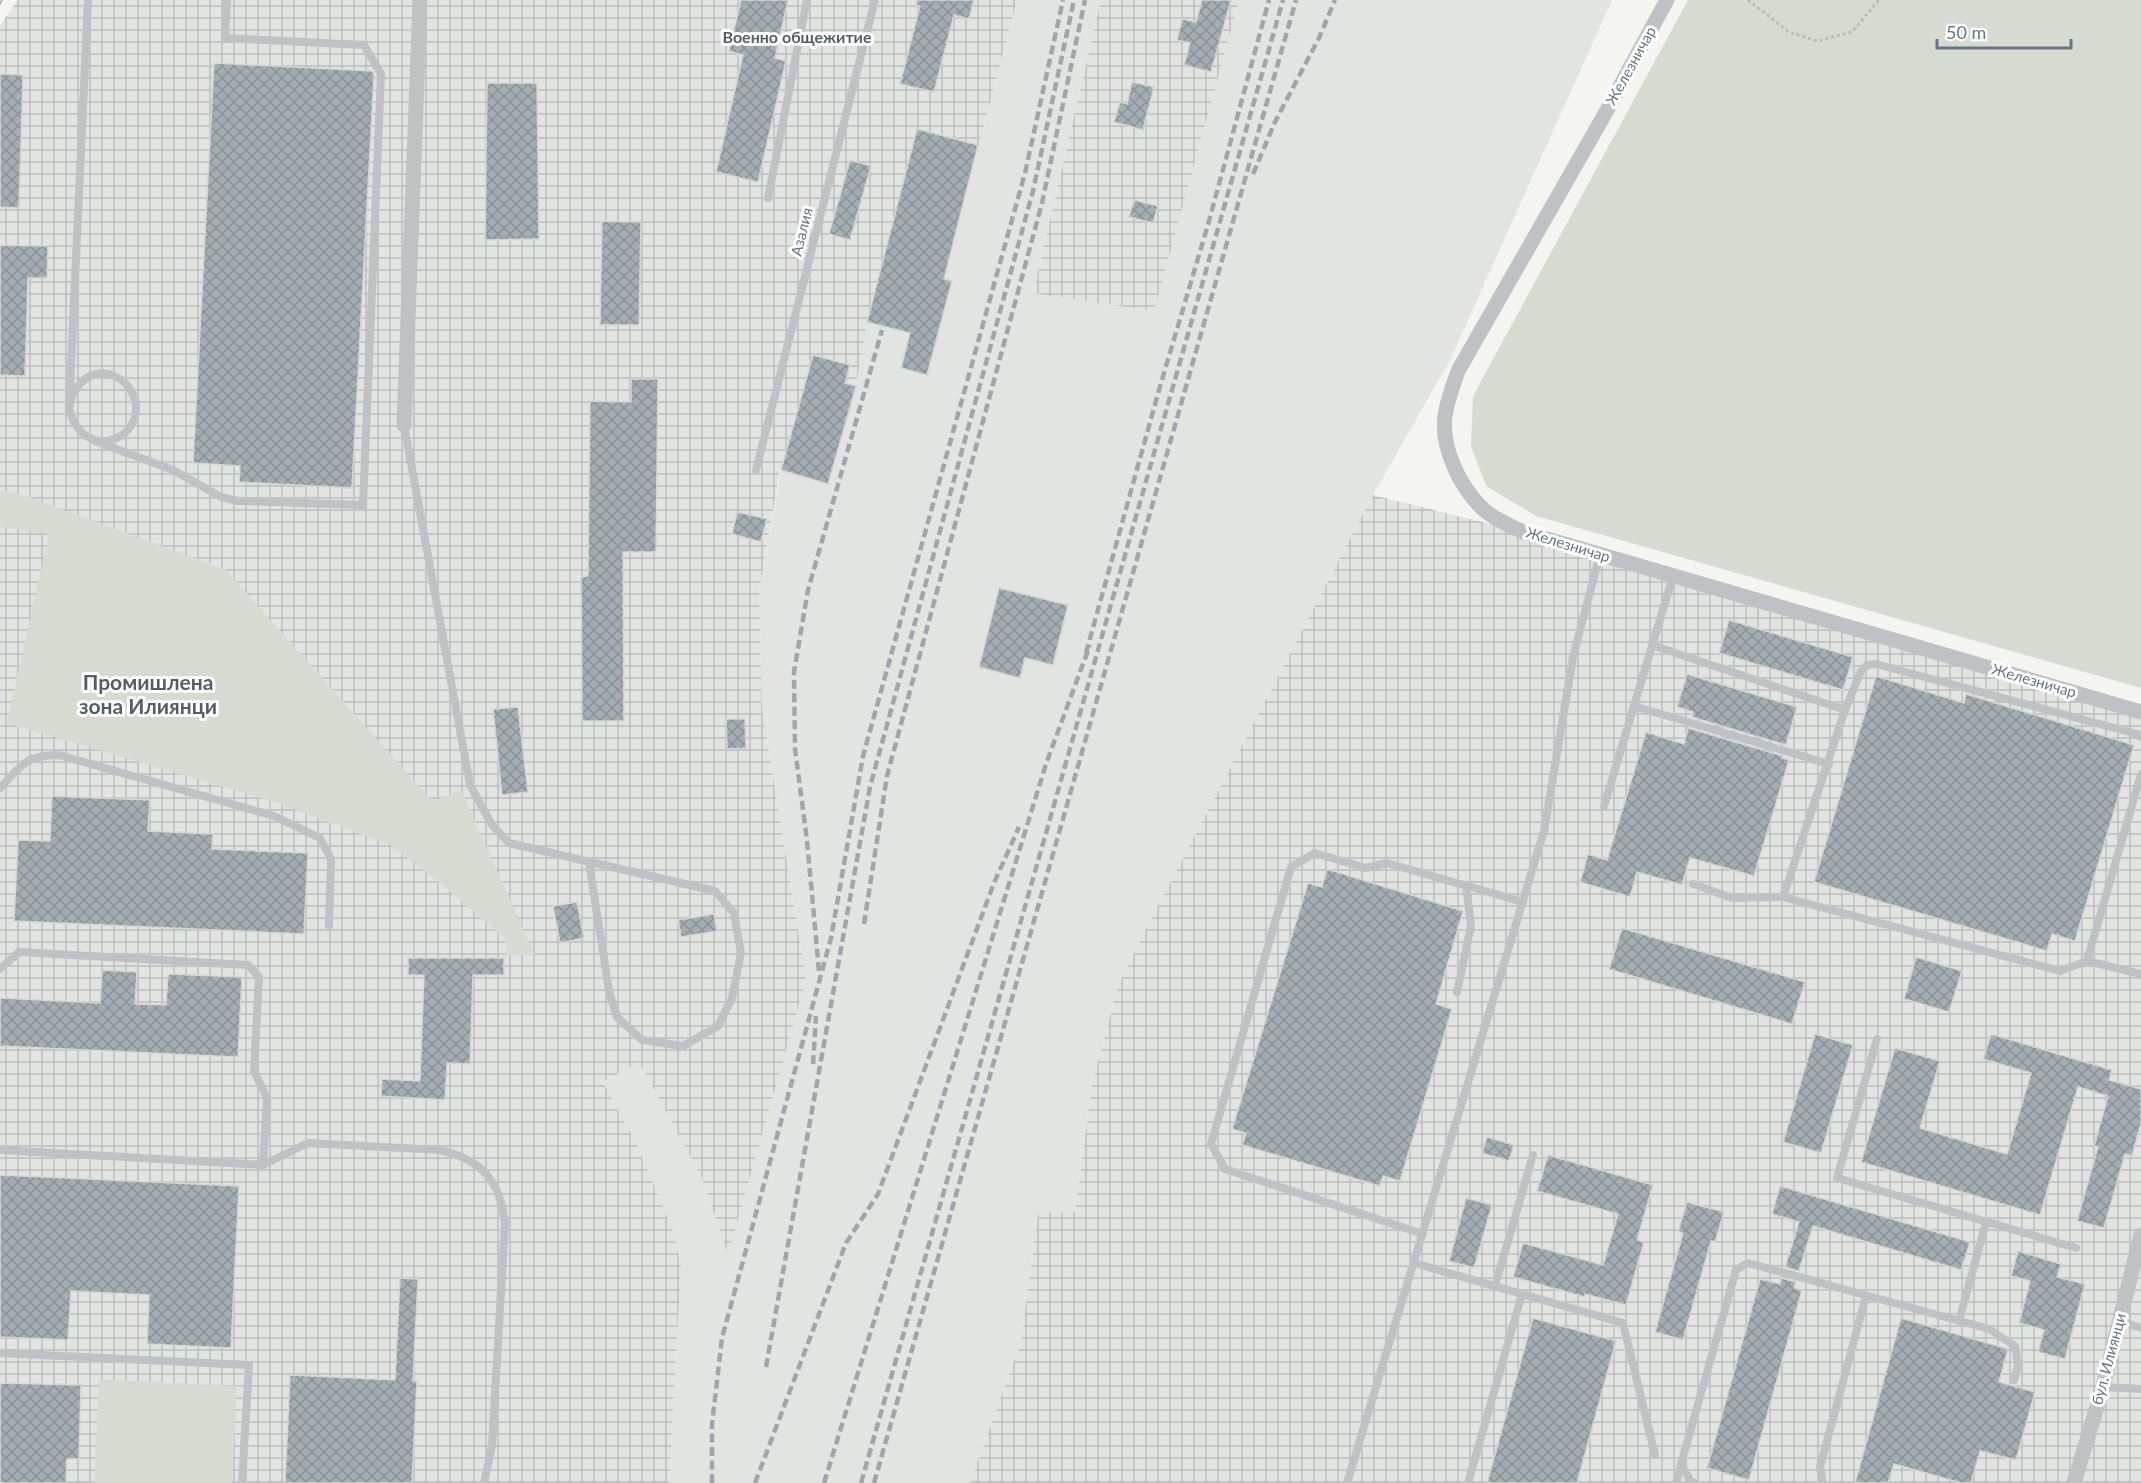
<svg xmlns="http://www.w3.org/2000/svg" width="2141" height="1483" font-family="Lato,sans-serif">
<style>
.built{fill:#e2e4e2}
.industrial{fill:url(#industrial-grid)}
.green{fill:#d6dbd2}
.building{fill:url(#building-cross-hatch);stroke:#d6d5d3;stroke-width:1.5}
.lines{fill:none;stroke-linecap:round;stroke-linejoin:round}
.path{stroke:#b8bbbd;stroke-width:3;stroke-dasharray:3 3;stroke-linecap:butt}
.lane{stroke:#bec2c5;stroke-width:8}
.street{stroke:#bec2c5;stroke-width:15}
.tram{stroke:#9fa6aa;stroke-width:1.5}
.rail{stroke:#9fa6aa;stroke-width:4.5;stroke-dasharray:9 4.5;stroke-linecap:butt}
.labels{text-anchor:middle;stroke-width:6;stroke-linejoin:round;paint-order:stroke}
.street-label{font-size:15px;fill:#647781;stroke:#fff}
.neighbourhood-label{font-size:16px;font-weight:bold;fill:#525f66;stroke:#fff}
.district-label{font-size:21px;font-weight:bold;fill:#525f66;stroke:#fff}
</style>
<defs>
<pattern id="industrial-grid" width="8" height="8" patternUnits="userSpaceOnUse" patternTransform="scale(1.5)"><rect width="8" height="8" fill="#e2e4e2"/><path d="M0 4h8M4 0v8" fill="none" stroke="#bbbebd"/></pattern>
<pattern id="building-cross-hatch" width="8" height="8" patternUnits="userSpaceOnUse" patternTransform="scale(1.5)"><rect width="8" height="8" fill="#a4aeb2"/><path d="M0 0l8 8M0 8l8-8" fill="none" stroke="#899296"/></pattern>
</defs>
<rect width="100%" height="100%" fill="#f4f4f1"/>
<path class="built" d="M 1017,0 L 1101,0 L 1033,292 L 1153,310 L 1239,0 L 1612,0 L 1450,360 L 1373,495 L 1145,931 L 1118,986 L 1092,1085 L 1075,1212 L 1038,1213 L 1021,1342 L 970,1483 L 669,1483 L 681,1266 L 603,1082 L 639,1062 L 702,1178 L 728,1252 L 806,980 L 762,708 L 759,592 L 781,470 L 828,483 L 856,386 L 867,322 L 910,333 L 901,368 L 927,375 L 952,281 L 944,279 Z"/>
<g class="industrial">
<path d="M 18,0 L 1017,0 L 944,278 L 952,281 L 927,375 L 901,368 L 909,333 L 867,323 L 856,386 L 828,484 L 780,470 L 759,592 L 762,708 L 806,980 L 728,1254 L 702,1178 L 639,1062 L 603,1082 L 637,1145 L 673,1231 L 681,1266 L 669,1483 L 0,1483 L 0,25 Z"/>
<path d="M 1101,0 L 1239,0 L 1154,311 L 1033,293 Z"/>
<path d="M 1373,495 L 1523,532 L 2141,712 L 2141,1483 L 970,1483 L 1021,1342 L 1038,1213 L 1075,1212 L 1092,1085 L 1118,986 L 1145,931 Z"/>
</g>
<g class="green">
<path d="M 1688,0 L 2141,0 L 2141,688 L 1536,516 L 1486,486 L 1471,446 L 1473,396 Z"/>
<path d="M 0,490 L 26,496 L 225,569 L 432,801 L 461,790 L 535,955 L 507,955 L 506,939 L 431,876 L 390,845 L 271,801 L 7,723 L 49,534 L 0,527 Z"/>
<path d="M 99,1379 L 237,1386 L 232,1483 L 94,1483 Z"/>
</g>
<g class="building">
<path d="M 741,0 L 788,0 L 775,58 L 786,61 L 758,182 L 716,172 L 743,55 L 729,51 Z"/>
<path d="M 917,0 L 974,0 L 969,19 L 954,15 L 934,92 L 900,84 L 920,6 L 916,5 Z"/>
<path d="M 1202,0 L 1231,0 L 1211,72 L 1184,65 L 1190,43 L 1177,40 L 1182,19 L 1196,22 Z"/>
<path d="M 214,63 L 372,71 L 374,75 L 352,488 L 239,482 L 240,466 L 193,463 Z"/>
<path d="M 0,74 L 23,75 L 19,208 L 0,207 Z"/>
<path d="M 1132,82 L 1154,87 L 1143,130 L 1114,122 L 1120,102 L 1127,104 Z"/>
<path d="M 487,83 L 537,83 L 539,239 L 485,240 Z"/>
<path d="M 917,129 L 978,145 L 944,279 L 952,281 L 927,375 L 901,368 L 910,333 L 867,322 Z"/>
<path d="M 850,160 L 871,166 L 850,240 L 829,234 Z"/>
<path d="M 1134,200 L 1158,206 L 1153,223 L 1129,217 Z"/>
<path d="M 602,221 L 641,222 L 639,325 L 600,325 Z"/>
<path d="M 0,245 L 48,246 L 47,278 L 28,278 L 25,376 L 0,375 Z"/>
<path d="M 813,355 L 850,365 L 845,383 L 856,386 L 828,484 L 781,470 Z"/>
<path d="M 631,379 L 658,379 L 656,552 L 623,552 L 624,721 L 582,721 L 581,577 L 588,576 L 590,401 L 631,402 Z"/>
<path d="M 737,512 L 767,519 L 761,542 L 732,534 Z"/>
<path d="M 999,588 L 1068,605 L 1053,665 L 1025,658 L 1020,678 L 979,667 Z"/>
<path d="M 1729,620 L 1853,657 L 1843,690 L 1719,653 Z"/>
<path d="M 1687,674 L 1797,707 L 1786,745 L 1692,717 L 1693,712 L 1677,707 Z"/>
<path d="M 1876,676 L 1964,703 L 1966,694 L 2134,745 L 2075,941 L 2052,934 L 2047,951 L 1814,882 Z"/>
<path d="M 518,707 L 528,792 L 502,795 L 493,709 Z"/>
<path d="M 726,719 L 745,719 L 746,748 L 727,749 Z"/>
<path d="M 1688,728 L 1783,756 L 1782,758 L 1789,760 L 1754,876 L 1690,858 L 1682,885 L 1637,872 L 1630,897 L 1580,882 L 1588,854 L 1607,860 L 1646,732 L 1684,744 Z"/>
<path d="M 52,796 L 150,800 L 148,831 L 213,834 L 212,849 L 308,853 L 304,934 L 14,921 L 18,840 L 50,841 Z"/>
<path d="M 1327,869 L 1463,911 L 1436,1004 L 1452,1009 L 1400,1181 L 1383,1176 L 1380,1186 L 1242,1145 L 1246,1133 L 1232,1129 L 1308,883 L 1322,887 Z"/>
<path d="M 577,902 L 584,938 L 560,943 L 553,906 Z"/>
<path d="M 714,914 L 717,931 L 681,937 L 678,920 Z"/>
<path d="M 1622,928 L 1805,982 L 1792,1024 L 1609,969 Z"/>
<path d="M 1916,957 L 1962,971 L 1949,1012 L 1904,999 Z"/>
<path d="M 408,958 L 504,958 L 504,975 L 473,975 L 470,1064 L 447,1063 L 445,1100 L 381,1096 L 382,1079 L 420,1081 L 424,975 L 408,975 Z"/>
<path d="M 102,970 L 137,972 L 135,1004 L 166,1005 L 168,974 L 242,977 L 238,1057 L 0,1046 L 0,998 L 100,1003 Z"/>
<path d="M 1815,1034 L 1853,1045 L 1821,1153 L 1783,1142 Z"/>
<path d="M 1991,1034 L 2112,1070 L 2109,1080 L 2141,1089 L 2141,1123 L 2132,1156 L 2125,1154 L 2104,1228 L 2077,1221 L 2098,1147 L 2094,1146 L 2108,1096 L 2078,1087 L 2040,1215 L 1861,1162 L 1895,1048 L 1940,1061 L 1920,1128 L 2007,1154 L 2031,1073 L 1983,1059 Z"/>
<path d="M 1487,1137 L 1514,1145 L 1509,1161 L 1482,1153 Z"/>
<path d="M 1548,1155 L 1653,1185 L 1637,1240 L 1644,1242 L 1626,1305 L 1585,1294 L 1585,1297 L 1513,1277 L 1523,1243 L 1603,1265 L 1618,1214 L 1537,1191 Z"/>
<path d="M 0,1175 L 239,1186 L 231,1348 L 147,1344 L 149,1295 L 71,1291 L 68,1340 L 0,1337 Z"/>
<path d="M 1780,1186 L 1970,1242 L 1961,1270 L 1813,1226 L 1799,1271 L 1785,1267 L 1799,1222 L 1772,1214 Z"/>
<path d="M 1466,1198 L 1492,1205 L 1474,1268 L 1449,1261 Z"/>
<path d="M 1687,1202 L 1724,1212 L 1715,1242 L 1711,1241 L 1683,1340 L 1655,1332 L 1683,1233 L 1678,1232 Z"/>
<path d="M 2018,1251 L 2061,1264 L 2057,1277 L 2085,1284 L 2065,1359 L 2038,1352 L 2044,1330 L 2019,1323 L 2030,1281 L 2011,1276 Z"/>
<path d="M 400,1278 L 418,1279 L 413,1381 L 417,1381 L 412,1483 L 285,1483 L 290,1375 L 395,1380 Z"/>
<path d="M 1781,1278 L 1796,1282 L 1794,1288 L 1802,1290 L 1749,1480 L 1707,1468 L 1760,1279 L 1780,1284 Z"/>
<path d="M 1533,1318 L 1616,1341 L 1577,1483 L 1487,1483 Z"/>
<path d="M 1901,1318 L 2008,1349 L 1999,1382 L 2035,1392 L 2016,1460 L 1980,1451 L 1971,1483 L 1961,1483 L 1894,1464 L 1888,1483 L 1855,1483 Z"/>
<path d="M 0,1383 L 81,1385 L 79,1459 L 67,1459 L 66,1483 L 0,1483 Z"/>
</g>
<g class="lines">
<path class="path" d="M 1748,0 L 1789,32 L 1817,41 L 1852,32 L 1879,0"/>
<g class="lane">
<path d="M 768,198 L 807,0"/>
<path d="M 69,409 C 72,385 92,364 118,378 C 123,380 128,386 131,391 C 155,433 86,470 69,409 L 88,0"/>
<path d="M 404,425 L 470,785 L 492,825 L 509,843 L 715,891 L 734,913 L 741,953 L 732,998 L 718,1026 L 683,1046 L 642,1040 L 617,1017 L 609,991 L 589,862"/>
<path d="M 95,441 L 173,470 L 221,497 L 238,501 L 363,505 L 381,74 L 364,45 L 225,38 L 227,0"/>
<path d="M 756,470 L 875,0"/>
<path d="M 1652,645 L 1845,710"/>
<path d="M 1634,706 L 1829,764"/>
<path d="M 0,788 C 22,765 25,755 59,755 L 274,816 L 320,838 L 331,859 L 329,926"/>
<path d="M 1604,806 L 1673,576"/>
<path d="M 1693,884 L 1732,898 L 1783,897 L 2060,971 L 2087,961 L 2141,974"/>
<path d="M 1783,897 L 1845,710 L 1861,671 L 1867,665 L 1876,664 L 2137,734 L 2141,737"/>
<path d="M 2087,961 L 2141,774"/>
<path d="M 0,969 L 19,952 L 248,965 L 259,977 L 254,1071 L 267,1098 L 263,1165"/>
<path d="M 1457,992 L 1471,926 L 1466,885"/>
<path d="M 1877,1039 L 1837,1178 L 2076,1248"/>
<path d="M 0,1150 L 263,1165 L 308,1143 L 440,1150 C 482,1160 500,1180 505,1223 L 492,1446 L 484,1483"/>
<path d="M 1423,1234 L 1225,1169 L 1211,1144 L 1291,867 L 1315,853 L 1365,868 L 1387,863 L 1523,902"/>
<path d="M 1414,1263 L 1623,1323 L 1655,1455"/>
<path d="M 1495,1286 L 1533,1155"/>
<path d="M 1959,1321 L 1986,1222"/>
<path d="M 2119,1321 L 2141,1328"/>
<path d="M 0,1353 L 249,1365 L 242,1483"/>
<path d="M 2103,1387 L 2141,1389"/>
<path d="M 1347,1483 L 1544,831 L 1573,657 L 1600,554"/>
<path d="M 1468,1483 L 1522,1294"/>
<path d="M 1676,1483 L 1681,1464"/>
<path d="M 1695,1483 L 1691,1482 L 1681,1464 L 1736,1270 L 1748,1263 L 1989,1329 L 2015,1346 L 2018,1365 L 2014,1380"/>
<path d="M 1823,1483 L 1820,1467 L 1866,1296"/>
</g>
<g class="street">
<path d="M 1667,0 L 1606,112 L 1458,371 C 1453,386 1447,401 1445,416 C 1441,448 1460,487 1483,509 C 1493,519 1510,525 1523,532 L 2141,712"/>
<path d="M 404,425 L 420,0"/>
<path d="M 2074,1483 L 2103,1387 L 2141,1235"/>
</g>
<path class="tram" d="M 0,4 L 2,0"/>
<g class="rail">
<path d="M 1253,174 L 1275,122 L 1319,38 L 1335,0"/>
<path d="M 1086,653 L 1159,390 L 1209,221 L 1269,0"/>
<path d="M 864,924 L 887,776 L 1042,203 L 1085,0"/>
<path d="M 819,971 L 807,840 L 795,749 L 794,672 L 808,590 L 882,330"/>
<path d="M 813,1064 L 816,1016"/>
<path d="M 766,1367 L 870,787 L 1033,191 L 1074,0"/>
<path d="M 712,1483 L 712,1424 L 722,1338 L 831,938 L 863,756 L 1025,173 L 1063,0"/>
<path d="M 755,1483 L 846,1243 L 878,1194 L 994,883 L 1019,827"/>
<path d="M 824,1483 L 1046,764 L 1090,645"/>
<path d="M 861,1483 L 1283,0"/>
<path d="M 874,1483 L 1296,0"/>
</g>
</g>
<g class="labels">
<g class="street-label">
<text transform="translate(1631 66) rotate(-61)" y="5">Железничар</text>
<text transform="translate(802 232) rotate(-76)" y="5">Азалия</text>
<text transform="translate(1568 545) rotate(17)" y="5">Железничар</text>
<text transform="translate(2034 681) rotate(16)" y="5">Железничар</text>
<text transform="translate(2109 1359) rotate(-75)" y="5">бул. Илиянци</text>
</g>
<g class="neighbourhood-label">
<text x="797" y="43">Военно общежитие</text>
</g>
<g class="district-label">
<text x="148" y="690">Промишлена<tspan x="148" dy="24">зона Илиянци</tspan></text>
</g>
</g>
<path d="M1937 39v9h134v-9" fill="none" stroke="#647781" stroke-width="3"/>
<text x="1946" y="39" font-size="18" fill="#647781" stroke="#ffffff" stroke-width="4.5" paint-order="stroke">50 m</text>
</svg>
